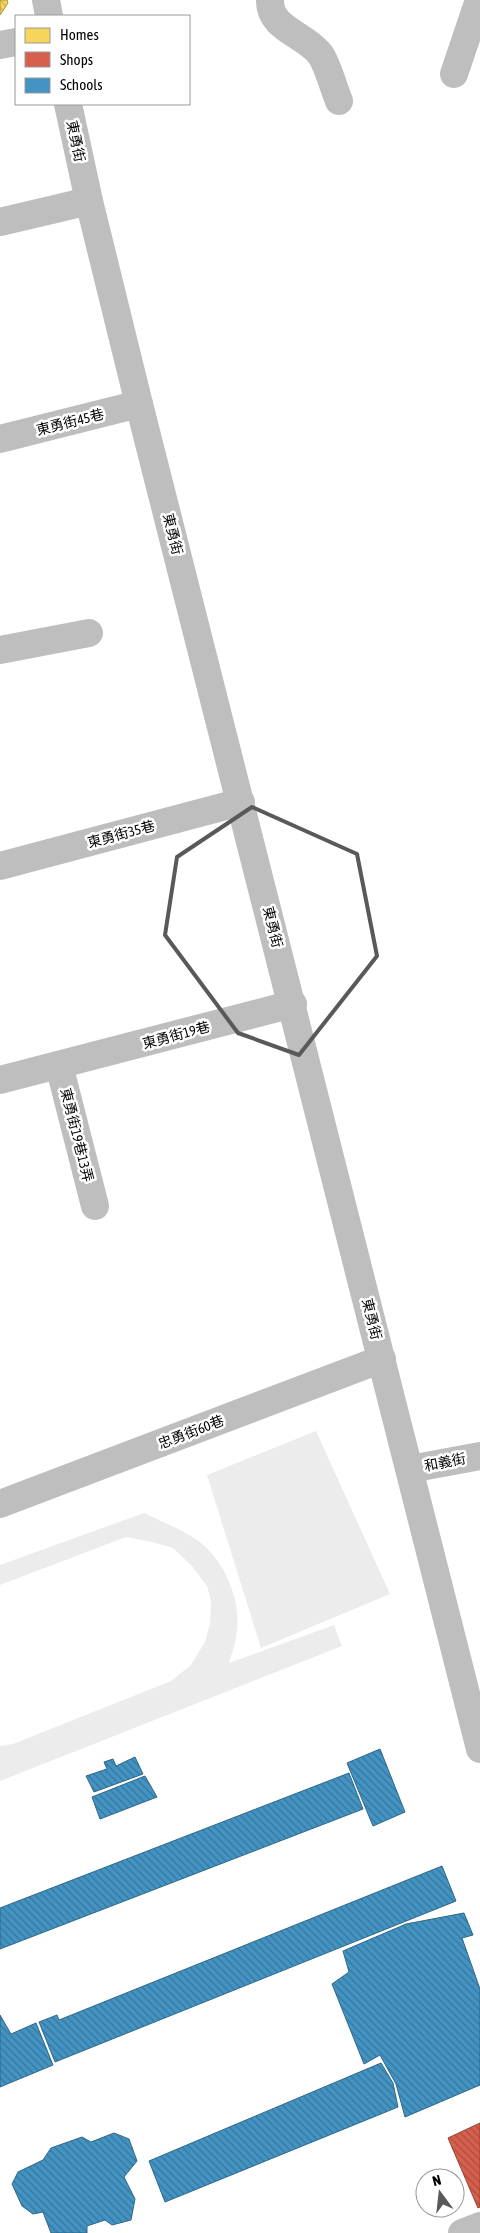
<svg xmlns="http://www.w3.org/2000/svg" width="480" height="2233" font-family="'Asap Condensed','Noto Sans TC',sans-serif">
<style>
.pitch{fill:#ececec}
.homes{fill:url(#homes-back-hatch);stroke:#ac9540}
.shops{fill:url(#shops-back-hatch);stroke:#964336}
.schools{fill:url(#schools-back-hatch);stroke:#2f6788}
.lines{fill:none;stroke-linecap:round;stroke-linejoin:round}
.minor{stroke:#bebebe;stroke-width:28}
.marked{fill:none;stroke:#595959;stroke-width:4;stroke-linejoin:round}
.labels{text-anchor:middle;stroke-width:5;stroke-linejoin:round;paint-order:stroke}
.street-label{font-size:14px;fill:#000;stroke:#fff}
</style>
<defs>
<pattern id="homes-back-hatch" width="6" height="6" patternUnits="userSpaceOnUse" patternTransform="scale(1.25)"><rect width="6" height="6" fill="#f6d55c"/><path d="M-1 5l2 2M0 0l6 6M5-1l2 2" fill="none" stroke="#d1b54e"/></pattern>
<pattern id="shops-back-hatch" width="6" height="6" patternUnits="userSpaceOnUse" patternTransform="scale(1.25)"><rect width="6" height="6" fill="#d6604d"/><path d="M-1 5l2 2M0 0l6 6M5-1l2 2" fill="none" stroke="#ab4d3e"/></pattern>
<pattern id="schools-back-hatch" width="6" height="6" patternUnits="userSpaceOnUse" patternTransform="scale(1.25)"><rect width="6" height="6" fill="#4393c3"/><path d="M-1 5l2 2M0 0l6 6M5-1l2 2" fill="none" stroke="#36769c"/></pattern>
</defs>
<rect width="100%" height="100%" fill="#fff"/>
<g class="pitch">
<path d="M 316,1431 L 390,1594 L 261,1648 L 207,1475 Z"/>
<path d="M 144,1513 C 161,1521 180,1529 196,1539 C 225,1560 243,1602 236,1637 C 235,1646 231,1655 229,1663 L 334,1625 L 342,1646 L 0,1781 L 0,1746 L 13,1744 L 171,1681 L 191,1665 L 205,1642 L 210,1623 L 211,1601 L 207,1586 L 192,1566 L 173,1548 L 152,1542 L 126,1537 L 0,1585 L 0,1565 Z"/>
</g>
<path class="homes" d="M 0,0 L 7,0 L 8,3 L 0,15 Z"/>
<path class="shops" d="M 480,2123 L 480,2207 L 478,2208 L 448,2138 Z"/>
<g class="schools">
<path d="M 380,1749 L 405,1812 L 373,1826 L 347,1763 Z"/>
<path d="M 135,1757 L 143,1774 L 94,1792 L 86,1776 L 107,1769 L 104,1762 L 113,1759 L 116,1766 Z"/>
<path d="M 349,1773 L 363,1809 L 0,1949 L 0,1908 Z"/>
<path d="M 145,1776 L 157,1797 L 100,1819 L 92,1797 Z"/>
<path d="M 442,1866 L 456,1901 L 55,2062 L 39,2022 L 57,2015 L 59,2020 Z"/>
<path d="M 464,1913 L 473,1935 L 462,1938 L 480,1989 L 480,2085 L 405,2117 L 396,2084 L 380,2055 L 364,2064 L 332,1984 L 349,1972 L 343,1951 L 406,1924 Z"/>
<path d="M 0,2015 L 11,2034 L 36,2023 L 53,2065 L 0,2087 Z"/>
<path d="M 381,2063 L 393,2083 L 398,2107 L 165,2202 L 149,2161 Z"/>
<path d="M 114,2133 L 129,2139 L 137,2161 L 124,2177 L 135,2199 L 131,2220 L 112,2225 L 105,2220 L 87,2226 L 87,2233 L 51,2233 L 43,2212 L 33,2214 L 22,2206 L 12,2184 L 18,2172 L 43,2160 L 51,2148 L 82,2137 L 91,2142 Z"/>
</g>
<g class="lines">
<g class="minor">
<path d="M 46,0 L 49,16"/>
<path d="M 270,0 C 269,29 305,34 320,54 C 327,63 334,89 339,101"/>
<path d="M 0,45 L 16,42"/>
<path d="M 454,74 L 479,0"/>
<path d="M 68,104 L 89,201 L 139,404 L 480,1749"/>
<path d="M 0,222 L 89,201"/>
<path d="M 0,439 L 139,404"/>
<path d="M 0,650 L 89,633"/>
<path d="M 0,866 L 241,802"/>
<path d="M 59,1065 L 95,1206"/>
<path d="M 0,1080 L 293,1004"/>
<path d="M 410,1469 L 480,1456"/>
<path d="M 0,1504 L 382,1359"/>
<path d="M 462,2233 L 480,2226"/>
</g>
</g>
<path class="marked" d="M 252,807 L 357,854 L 377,956 L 299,1055 L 238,1033 L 165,935 L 177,857 Z"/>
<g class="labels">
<g class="street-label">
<text transform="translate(76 141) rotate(78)" y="5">東勇街</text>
<text transform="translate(70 422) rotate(-14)" y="5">東勇街45巷</text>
<text transform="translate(173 534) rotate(76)" y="5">東勇街</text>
<text transform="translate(121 834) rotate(-15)" y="5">東勇街35巷</text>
<text transform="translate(273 927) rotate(76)" y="5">東勇街</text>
<text transform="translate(176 1035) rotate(-15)" y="5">東勇街19巷</text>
<text transform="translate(77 1135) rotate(76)" y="5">東勇街19巷13弄</text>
<text transform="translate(372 1319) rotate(76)" y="5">東勇街</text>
<text transform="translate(191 1432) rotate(-21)" y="5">忠勇街60巷</text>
<text transform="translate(445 1462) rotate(-11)" y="5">和義街</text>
</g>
</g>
<rect x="15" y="15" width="175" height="90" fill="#ffffff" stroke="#999999"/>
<rect x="25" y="28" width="25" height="15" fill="#f6d55c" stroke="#999999"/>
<text x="60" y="40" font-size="15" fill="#000000">Homes</text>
<rect x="25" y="52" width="25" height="15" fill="#d6604d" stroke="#999999"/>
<text x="60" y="65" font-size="15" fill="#000000">Shops</text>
<rect x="25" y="78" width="25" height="15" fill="#4393c3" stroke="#999999"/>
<text x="60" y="90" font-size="15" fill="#000000">Schools</text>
<g transform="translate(440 2193) rotate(345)"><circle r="24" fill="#ffffff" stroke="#999999"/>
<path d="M0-4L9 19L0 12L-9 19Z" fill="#595959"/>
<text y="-8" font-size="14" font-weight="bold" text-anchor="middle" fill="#000000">N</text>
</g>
</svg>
